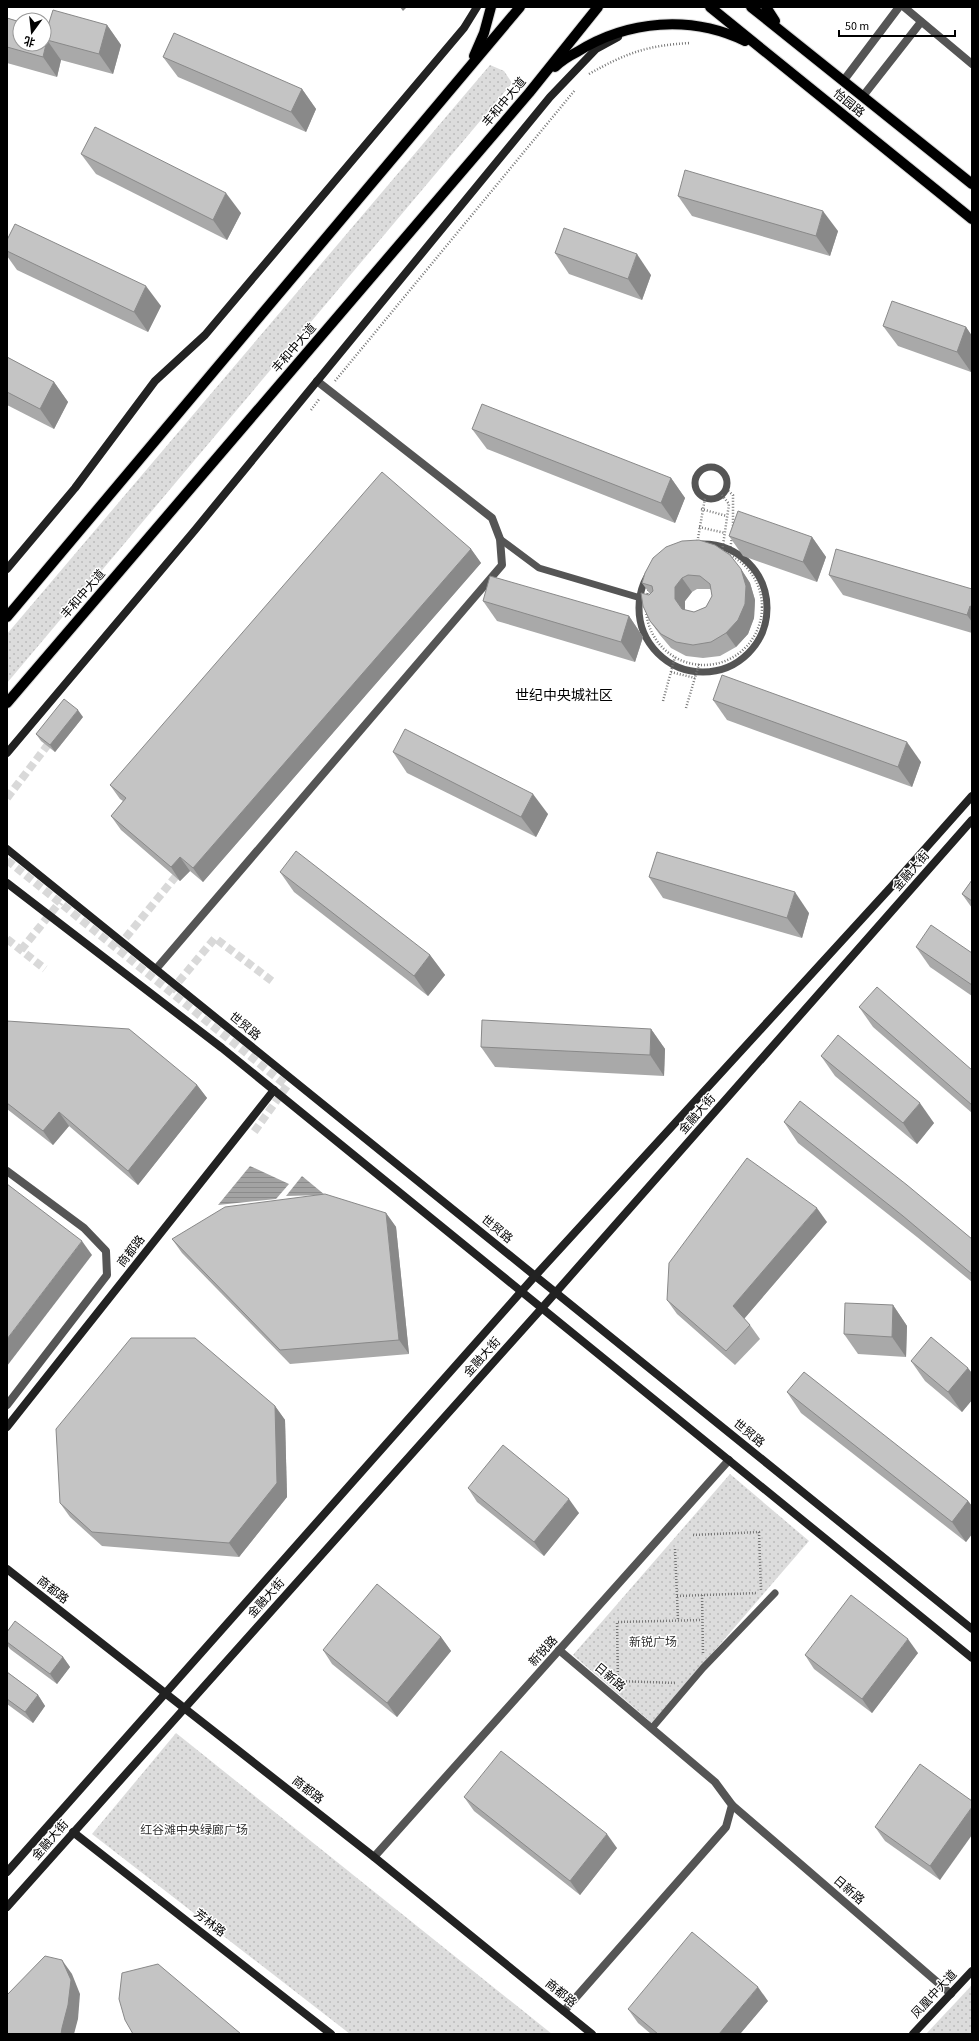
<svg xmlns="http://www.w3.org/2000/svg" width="979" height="2041" font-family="'Source Sans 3','Noto Sans SC',sans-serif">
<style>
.grass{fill:url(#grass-dots)}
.water{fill:url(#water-rules)}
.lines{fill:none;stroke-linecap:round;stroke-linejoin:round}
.street-tunnel{stroke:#d9d9d9;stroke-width:8;stroke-dasharray:8 4;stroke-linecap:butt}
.primary-casing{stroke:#dbdbdb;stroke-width:12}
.path{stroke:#777;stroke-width:2.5;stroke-dasharray:1 2;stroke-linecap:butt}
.lane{stroke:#555;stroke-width:7}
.street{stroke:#555;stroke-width:8}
.secondary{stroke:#222;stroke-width:8}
.primary{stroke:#000;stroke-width:10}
.path-bridge{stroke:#777;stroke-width:2.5;stroke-dasharray:1 2;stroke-linecap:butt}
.wall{fill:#a9a9a9;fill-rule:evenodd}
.shaded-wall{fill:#898989}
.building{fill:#c4c4c4;stroke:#898989;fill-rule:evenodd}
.labels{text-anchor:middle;stroke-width:3;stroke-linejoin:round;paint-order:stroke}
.street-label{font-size:12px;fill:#000;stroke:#fff}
.park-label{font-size:12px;fill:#333;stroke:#fff}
.quarter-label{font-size:14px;fill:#000;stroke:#fff}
</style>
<defs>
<pattern id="grass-dots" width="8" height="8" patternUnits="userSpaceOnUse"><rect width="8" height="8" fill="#dcdcdc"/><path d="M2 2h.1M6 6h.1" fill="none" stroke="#bbb" stroke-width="1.8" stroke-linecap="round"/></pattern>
<pattern id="water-rules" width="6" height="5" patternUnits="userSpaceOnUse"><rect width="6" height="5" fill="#a3a3a3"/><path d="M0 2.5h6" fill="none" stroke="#8b8b8b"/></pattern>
</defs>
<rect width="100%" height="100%" fill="#fff"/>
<g class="grass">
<path d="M 490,65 L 504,71 L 512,83 L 7,683 L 7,634 Z"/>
<path d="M 730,1474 L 809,1541 L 652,1723 L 573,1655 Z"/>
<path d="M 176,1733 L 552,2034 L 350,2034 L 92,1834 Z"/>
<path d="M 972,1985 L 972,2034 L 926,2034 Z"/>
</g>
<g class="water">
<path d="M 250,1166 L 289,1184 L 276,1199 L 218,1205 Z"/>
<path d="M 302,1176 L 325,1195 L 286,1196 Z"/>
</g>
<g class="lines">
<g class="street-tunnel">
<path d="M 7,798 L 53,738"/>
<path d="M 7,860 L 287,1086 L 254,1132"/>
<path d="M 7,939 L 45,969"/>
<path d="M 118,947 L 181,870"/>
<path d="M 21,950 L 60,902"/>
<path d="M 171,991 L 215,938 L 272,981"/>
</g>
<defs>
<g id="primary">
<path d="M 710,7 L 972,219"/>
<path d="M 751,7 L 972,184"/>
<path d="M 766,7 L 775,21"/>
<path d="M 474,56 L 484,33 L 491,7"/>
<path d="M 555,67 C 561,61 569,56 577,52 C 628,20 691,15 745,41"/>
<path d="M 7,617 L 520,7"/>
<path d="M 7,703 L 529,93 L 598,7"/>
</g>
</defs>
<use href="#primary" class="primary-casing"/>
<g class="path">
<path d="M 589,74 C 626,53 648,45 691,43"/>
<path d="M 335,381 L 575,90"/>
<path d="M 311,410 L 320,398"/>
<path d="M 726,489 L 733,495 L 733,528"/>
<path d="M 701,509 L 727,516"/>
<path d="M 699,527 L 725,533"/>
<path d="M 730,550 L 732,537"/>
<path d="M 671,672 L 695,678"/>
<path d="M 693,1535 L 759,1532 L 761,1591"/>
<path d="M 675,1549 L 678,1620"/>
<path d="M 702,1595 L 703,1653"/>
<path d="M 677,1596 L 758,1593"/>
<path d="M 617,1681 L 676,1683"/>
<path d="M 618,1681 L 617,1622 L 702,1620"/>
</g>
<g class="lane">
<circle cx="711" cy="483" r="16"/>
<path d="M 500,539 L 539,568 L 644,599"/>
<circle cx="703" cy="608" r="64"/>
<path d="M 652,1728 L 703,1668 L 775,1593"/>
</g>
<g class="street">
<path d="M 904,7 L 972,64"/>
<path d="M 844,80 L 899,7"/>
<path d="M 863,96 L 921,22"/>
<path d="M 156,969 L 502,565 L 500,539 L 492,518 L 317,381"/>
<path d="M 7,1171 L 84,1228 L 106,1251 L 107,1275 L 7,1405"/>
<path d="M 559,1650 L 715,1782 L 732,1805 L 726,1827 L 564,2011"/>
<path d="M 732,1805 L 951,1994"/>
<path d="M 374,1857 L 729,1460"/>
</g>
<g class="secondary">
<path d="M 7,569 L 75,488 L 155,381 L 205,335 L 464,28 L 477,7"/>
<path d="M 7,753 L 195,530 L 550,97 L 596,49 L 618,37"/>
<path d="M 7,849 L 972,1629"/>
<path d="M 7,883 L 222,1048 L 972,1658"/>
<path d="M 7,1427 L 274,1090"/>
<path d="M 7,1569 L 374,1857 L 592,2034"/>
<path d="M 73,1832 L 331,2034"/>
<path d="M 7,1872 L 535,1276 L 892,886 L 972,796"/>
<path d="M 7,1907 L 542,1308 L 972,820"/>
<path d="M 913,2034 L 972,1971"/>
</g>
<use href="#primary" class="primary"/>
<g class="path-bridge">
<path d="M 722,495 L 729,504 L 722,552"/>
<path d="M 697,544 L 705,498"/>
<circle cx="704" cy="607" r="58"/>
<path d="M 663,701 L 675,657"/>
<path d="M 686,708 L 699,664"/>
</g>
</g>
<g class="wall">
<path d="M 7,18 L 47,29 L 107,25 L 121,45 L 113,74 L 61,60 L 57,77 L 7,63 Z"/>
<path d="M 163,57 L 302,89 L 316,109 L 306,132 L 178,77 Z"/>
<path d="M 81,154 L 241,213 L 227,240 L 96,174 Z"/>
<path d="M 678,196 L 838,231 L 830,256 L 692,216 Z"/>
<path d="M 7,240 L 161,306 L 148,332 L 17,270 L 7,256 Z"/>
<path d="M 555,253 L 651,275 L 642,300 L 569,274 Z"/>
<path d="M 883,326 L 966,327 L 972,336 L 972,370 L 971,372 L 898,346 Z"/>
<path d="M 7,357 L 54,382 L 68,402 L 54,429 L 7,405 Z"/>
<path d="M 472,429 L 671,478 L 685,498 L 675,523 L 487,449 Z"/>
<path d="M 729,536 L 812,537 L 826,557 L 817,582 L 743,556 Z"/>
<path d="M 471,549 L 481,563 L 203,882 L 190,871 L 180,881 L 121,830 L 111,816 L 123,801 L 120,799 L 110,785 Z"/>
<path d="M 741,569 L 750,583 L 755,600 L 754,618 L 748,634 L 736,647 L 720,656 L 703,658 L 686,656 L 671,648 L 660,635 L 650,621 L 649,595 L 650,594 L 642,583 L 645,573 ZM 697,589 L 710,589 L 711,590 L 712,596 L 706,607 L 694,612 L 685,610 L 685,601 L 692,592 Z"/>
<path d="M 829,575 L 972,589 L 972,633 L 843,595 Z"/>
<path d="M 483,601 L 629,616 L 643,637 L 635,662 L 497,621 Z"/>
<path d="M 713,700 L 921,762 L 912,787 L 727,720 Z"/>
<path d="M 83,717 L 55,752 L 41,741 L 36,734 Z"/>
<path d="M 393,752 L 548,814 L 536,837 L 407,773 Z"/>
<path d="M 280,872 L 430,955 L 445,975 L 428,996 L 294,892 Z"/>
<path d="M 649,877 L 809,913 L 802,938 L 663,898 Z"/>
<path d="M 972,880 L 972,908 L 962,894 Z"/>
<path d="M 916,947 L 972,953 L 972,996 L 930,967 Z"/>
<path d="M 859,1007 L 972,1070 L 972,1113 L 873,1027 Z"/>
<path d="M 7,1021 L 197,1085 L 207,1098 L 138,1185 L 69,1126 L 53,1145 L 7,1109 Z"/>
<path d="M 651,1029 L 665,1049 L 664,1076 L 495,1067 L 481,1047 Z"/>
<path d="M 821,1056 L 934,1123 L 917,1144 L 835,1076 Z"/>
<path d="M 784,1122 L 972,1239 L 972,1282 L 917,1237 L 798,1143 Z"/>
<path d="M 386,1213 L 396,1227 L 409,1354 L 290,1364 L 182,1253 L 172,1239 Z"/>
<path d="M 827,1222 L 744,1319 L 750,1325 L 760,1339 L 735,1365 L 677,1314 L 667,1300 Z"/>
<path d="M 893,1305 L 907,1326 L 906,1357 L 858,1354 L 844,1334 Z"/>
<path d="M 911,1361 L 972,1373 L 972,1400 L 962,1412 L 925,1381 Z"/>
<path d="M 787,1392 L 968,1501 L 972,1506 L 972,1534 L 966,1542 L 801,1413 Z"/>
<path d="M 275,1406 L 285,1420 L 287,1497 L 239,1557 L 102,1546 L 70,1517 L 60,1503 Z"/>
<path d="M 468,1488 L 579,1513 L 544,1556 L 477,1502 Z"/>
<path d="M 7,1632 L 63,1657 L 70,1667 L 57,1684 L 10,1649 L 7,1645 Z"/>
<path d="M 441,1637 L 451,1651 L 397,1717 L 332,1664 L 323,1650 Z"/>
<path d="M 918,1653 L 872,1713 L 814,1669 L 805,1655 Z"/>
<path d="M 7,1672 L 38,1695 L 45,1706 L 33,1723 L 7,1704 Z"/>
<path d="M 464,1797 L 617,1848 L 580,1895 L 474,1811 Z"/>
<path d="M 972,1801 L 940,1880 L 885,1841 L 875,1827 Z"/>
<path d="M 768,2001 L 740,2034 L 651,2034 L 638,2023 L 628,2009 Z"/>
</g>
<g class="shaded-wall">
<path d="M 400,7 L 407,7 L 403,11 Z"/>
<path d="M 107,25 L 121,45 L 113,74 L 99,54 Z"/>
<path d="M 47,40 L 61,60 L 57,77 L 43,57 Z"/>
<path d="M 302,89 L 316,109 L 306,132 L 291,112 Z"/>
<path d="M 226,193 L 241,213 L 227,240 L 213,220 Z"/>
<path d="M 823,211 L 838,231 L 830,256 L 816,236 Z"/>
<path d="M 637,254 L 651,275 L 642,300 L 628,279 Z"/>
<path d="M 146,286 L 161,306 L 148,332 L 134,312 Z"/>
<path d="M 966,327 L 972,336 L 972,370 L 971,372 L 957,352 Z"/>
<path d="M 54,382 L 68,402 L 54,429 L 40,409 Z"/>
<path d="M 671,478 L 685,498 L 675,523 L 661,503 Z"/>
<path d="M 812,537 L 826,557 L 817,582 L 803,562 Z"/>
<path d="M 471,549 L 481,563 L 203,882 L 193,868 Z"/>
<path d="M 741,569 L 750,583 L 755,600 L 754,618 L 748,634 L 736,647 L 726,633 Z"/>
<path d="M 682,578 L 692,592 L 685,601 L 685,613 L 675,599 L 675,587 Z"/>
<path d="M 970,606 L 972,609 L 972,622 L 967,615 Z"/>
<path d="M 629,616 L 643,637 L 635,662 L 621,642 Z"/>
<path d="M 78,710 L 83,717 L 55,752 L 50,745 Z"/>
<path d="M 907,742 L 921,762 L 912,787 L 898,767 Z"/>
<path d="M 533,794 L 548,814 L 536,837 L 521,817 Z"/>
<path d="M 180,857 L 190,871 L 180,881 L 171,867 Z"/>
<path d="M 795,892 L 809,913 L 802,938 L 787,918 Z"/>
<path d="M 430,955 L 445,975 L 428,996 L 414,976 Z"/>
<path d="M 651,1029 L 665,1049 L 664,1076 L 650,1055 Z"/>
<path d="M 197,1085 L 207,1098 L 138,1185 L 128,1171 Z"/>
<path d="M 920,1103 L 934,1123 L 917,1144 L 903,1123 Z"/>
<path d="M 59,1112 L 69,1126 L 53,1145 L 43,1131 Z"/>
<path d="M 817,1208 L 827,1222 L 743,1320 L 733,1306 Z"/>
<path d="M 386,1213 L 396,1227 L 409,1354 L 399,1340 Z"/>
<path d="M 82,1241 L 92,1255 L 7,1366 L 7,1339 Z"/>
<path d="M 893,1305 L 907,1326 L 906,1357 L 892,1337 Z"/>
<path d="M 968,1368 L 972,1373 L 972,1400 L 962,1412 L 948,1392 Z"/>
<path d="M 275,1406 L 285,1420 L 287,1497 L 239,1557 L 229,1543 Z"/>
<path d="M 569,1499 L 579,1513 L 544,1556 L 534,1542 Z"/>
<path d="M 968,1501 L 972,1506 L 972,1534 L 966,1542 L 952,1522 Z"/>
<path d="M 441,1637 L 451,1651 L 397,1717 L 387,1703 Z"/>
<path d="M 908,1639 L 918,1653 L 872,1713 L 862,1699 Z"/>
<path d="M 63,1657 L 70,1667 L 57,1684 L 50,1674 Z"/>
<path d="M 38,1695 L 45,1706 L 33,1723 L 25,1712 Z"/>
<path d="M 972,1807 L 972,1835 L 940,1880 L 930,1866 Z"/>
<path d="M 607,1834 L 617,1848 L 580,1895 L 570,1881 Z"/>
<path d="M 62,1960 L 72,1974 L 80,1994 L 78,2019 L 74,2034 L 61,2034 Z"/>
<path d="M 758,1987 L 768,2001 L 740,2034 L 719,2034 Z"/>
</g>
<g class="building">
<path d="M 53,10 L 107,25 L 99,54 L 47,40 L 43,57 L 7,47 L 7,18 L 20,22 L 20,44 L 44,44 L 44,29 L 47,29 Z"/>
<path d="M 174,33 L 302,89 L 291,112 L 163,57 Z"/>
<path d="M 95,127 L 226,193 L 213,220 L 81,154 Z"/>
<path d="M 685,170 L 823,211 L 816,236 L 678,196 Z"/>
<path d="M 15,224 L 146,286 L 134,312 L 7,251 L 7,240 Z"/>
<path d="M 564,228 L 637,254 L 628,279 L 555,253 Z"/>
<path d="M 892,301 L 966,327 L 957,352 L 883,326 Z"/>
<path d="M 7,357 L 54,382 L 40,409 L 7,392 Z"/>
<path d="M 482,404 L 671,478 L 661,503 L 472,429 Z"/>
<path d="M 382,472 L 471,549 L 193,868 L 180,857 L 171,867 L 111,816 L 126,798 L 110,785 Z"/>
<path d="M 738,511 L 812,537 L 803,562 L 729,536 Z"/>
<path d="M 699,540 L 715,545 L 730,555 L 741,569 L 746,586 L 745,604 L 738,620 L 726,633 L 711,642 L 693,645 L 676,642 L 661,634 L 650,621 L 643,606 L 641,593 L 649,595 L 653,591 L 652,586 L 642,583 L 645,573 L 653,558 L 666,547 L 682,541 ZM 688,575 L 700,576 L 710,584 L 712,596 L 706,607 L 694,612 L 682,609 L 675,599 L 675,587 L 682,578 Z"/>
<path d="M 836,549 L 972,589 L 972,607 L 970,606 L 967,615 L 829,575 Z"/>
<path d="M 490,576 L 629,616 L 621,642 L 483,601 Z"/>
<path d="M 722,675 L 907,742 L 898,767 L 713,700 Z"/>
<path d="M 64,699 L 78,710 L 50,745 L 36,734 Z"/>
<path d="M 405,729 L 533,794 L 521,817 L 393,752 Z"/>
<path d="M 296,851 L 430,955 L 414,976 L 280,872 Z"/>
<path d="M 657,852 L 795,892 L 787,918 L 649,877 Z"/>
<path d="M 972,880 L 972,901 L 962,894 Z"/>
<path d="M 931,925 L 972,953 L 972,985 L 916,947 Z"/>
<path d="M 877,987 L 972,1070 L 972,1105 L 859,1007 Z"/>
<path d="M 482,1020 L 651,1029 L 650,1055 L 481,1047 Z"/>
<path d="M 7,1021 L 129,1029 L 197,1085 L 128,1171 L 59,1112 L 43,1131 L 7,1103 Z"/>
<path d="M 838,1035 L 920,1103 L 903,1123 L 821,1056 Z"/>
<path d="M 800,1101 L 907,1185 L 972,1239 L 972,1274 L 903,1216 L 784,1122 Z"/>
<path d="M 747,1158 L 817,1208 L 733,1306 L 750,1325 L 726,1351 L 667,1300 L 669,1263 Z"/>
<path d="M 7,1184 L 82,1241 L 7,1339 Z"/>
<path d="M 325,1194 L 386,1213 L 399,1340 L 280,1350 L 172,1239 L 225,1207 Z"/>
<path d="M 845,1303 L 893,1305 L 892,1337 L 844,1334 Z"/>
<path d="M 931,1337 L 968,1368 L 948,1392 L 911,1361 Z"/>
<path d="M 131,1338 L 195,1338 L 275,1406 L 277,1483 L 229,1543 L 92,1532 L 60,1503 L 56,1429 Z"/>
<path d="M 804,1372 L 968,1501 L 952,1522 L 787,1392 Z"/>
<path d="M 503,1445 L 569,1499 L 534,1542 L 468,1488 Z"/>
<path d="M 377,1584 L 441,1637 L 387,1703 L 323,1650 Z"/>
<path d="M 851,1595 L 908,1639 L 862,1699 L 805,1655 Z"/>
<path d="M 15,1621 L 63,1657 L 50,1674 L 7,1642 L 7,1632 Z"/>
<path d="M 7,1672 L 38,1695 L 25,1712 L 7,1699 Z"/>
<path d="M 501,1751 L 607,1834 L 570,1881 L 464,1797 Z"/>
<path d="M 920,1764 L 972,1801 L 972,1807 L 930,1866 L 875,1827 Z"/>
<path d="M 692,1932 L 758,1987 L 719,2034 L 658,2034 L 628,2009 Z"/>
<path d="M 45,1956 L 62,1960 L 71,1980 L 68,2005 L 62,2028 L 61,2034 L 7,2034 L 7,1995 Z"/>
<path d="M 158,1964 L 241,2034 L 133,2034 L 125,2020 L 119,1999 L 122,1973 Z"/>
</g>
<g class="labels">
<g class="street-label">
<text transform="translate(504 102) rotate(-50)" y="4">丰和中大道</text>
<text transform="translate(849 103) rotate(39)" y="4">怡园路</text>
<text transform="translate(294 348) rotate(-49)" y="4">丰和中大道</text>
<text transform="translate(83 594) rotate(-49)" y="4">丰和中大道</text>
<text transform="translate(911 871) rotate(-49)" y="4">金融大街</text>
<text transform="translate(245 1026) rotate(39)" y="4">世贸路</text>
<text transform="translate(697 1114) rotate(-49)" y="4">金融大街</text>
<text transform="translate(497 1229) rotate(39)" y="4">世贸路</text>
<text transform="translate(131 1251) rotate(-52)" y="4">商都路</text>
<text transform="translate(482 1357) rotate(-48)" y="4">金融大街</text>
<text transform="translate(749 1433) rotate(39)" y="4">世贸路</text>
<text transform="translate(53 1590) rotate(38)" y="4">商都路</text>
<text transform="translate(266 1598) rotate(-48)" y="4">金融大街</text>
<text transform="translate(543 1651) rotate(-48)" y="4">新锐路</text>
<text transform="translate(610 1677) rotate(40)" y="4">日新路</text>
<text transform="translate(308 1790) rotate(38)" y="4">商都路</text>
<text transform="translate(50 1840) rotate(-49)" y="4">金融大街</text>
<text transform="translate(849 1890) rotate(41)" y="4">日新路</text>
<text transform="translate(210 1923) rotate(38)" y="4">芳林路</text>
<text transform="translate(561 1993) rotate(39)" y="4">商都路</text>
<text transform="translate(934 1994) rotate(-47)" y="4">凤凰中大道</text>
</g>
<g class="park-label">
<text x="653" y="1646">新锐广场</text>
<text x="194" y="1834">红谷滩中央绿廊广场</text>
</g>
<g class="quarter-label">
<text x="564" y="700">世纪中央城社区</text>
</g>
</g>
<rect width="979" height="2041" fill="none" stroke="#000000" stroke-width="16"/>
<g transform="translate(32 32) rotate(195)"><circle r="19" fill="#ffffff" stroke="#999999"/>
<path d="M0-3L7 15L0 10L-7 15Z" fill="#000000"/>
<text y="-6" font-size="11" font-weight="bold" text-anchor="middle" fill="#000000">北</text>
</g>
<path d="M839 30v6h116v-6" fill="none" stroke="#000000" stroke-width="2"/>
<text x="845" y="30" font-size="12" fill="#000000" stroke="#ffffff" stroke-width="3" paint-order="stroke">50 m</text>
</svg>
